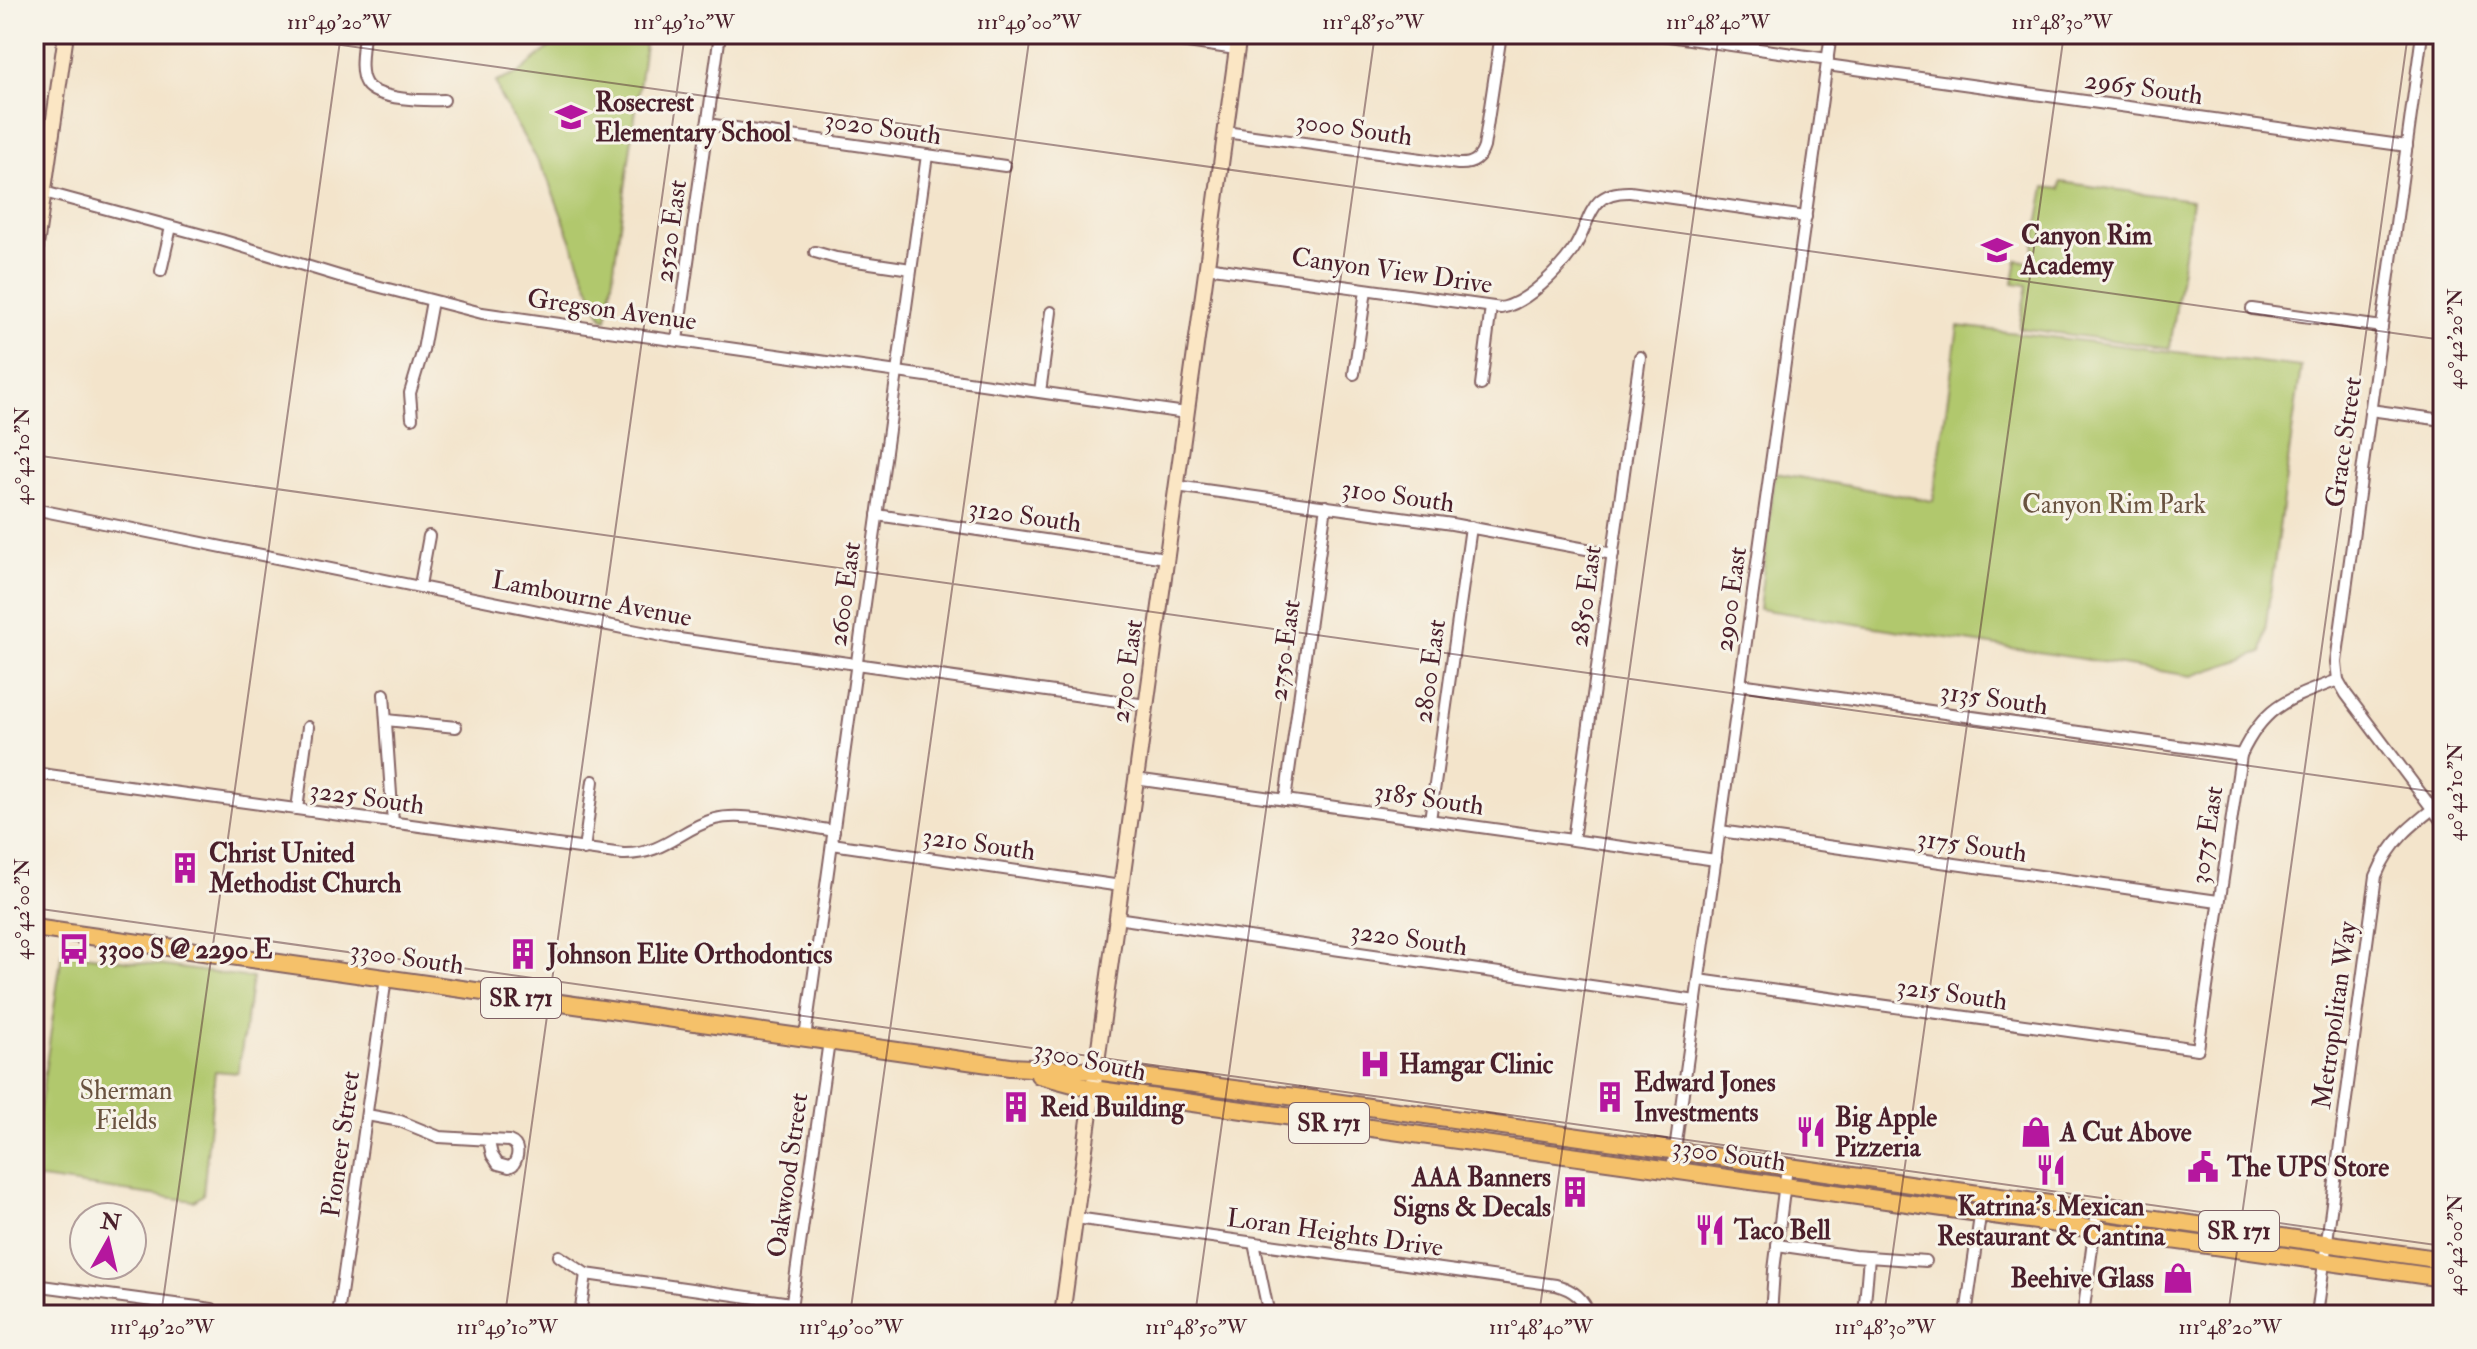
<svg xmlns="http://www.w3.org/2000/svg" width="2477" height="1349" font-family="'IM FELL Double Pica',serif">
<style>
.green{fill:#b1c86d;stroke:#7e744c;stroke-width:2}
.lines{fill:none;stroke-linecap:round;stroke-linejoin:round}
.street-casing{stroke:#856463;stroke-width:14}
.secondary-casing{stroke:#856463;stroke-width:18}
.primary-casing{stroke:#856463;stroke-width:20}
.street{stroke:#fff;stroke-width:10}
.secondary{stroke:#fbe6c4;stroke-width:14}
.primary{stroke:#f5c16b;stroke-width:16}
.ticks{fill:none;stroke:#4a1f2b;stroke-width:2;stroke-opacity:0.45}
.labels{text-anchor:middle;stroke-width:6;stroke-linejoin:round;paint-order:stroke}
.shield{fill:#f7f3e8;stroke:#7e5f64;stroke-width:2}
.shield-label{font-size:24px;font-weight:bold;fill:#4a1f2b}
.street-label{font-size:26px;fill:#4a1f2b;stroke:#f7f3e8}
.poi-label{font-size:26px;font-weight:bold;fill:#4a1f2b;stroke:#f7f3e8;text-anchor:start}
.park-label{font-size:26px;fill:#69523f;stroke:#f7f3e8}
.neatline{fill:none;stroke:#4a1f2b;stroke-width:3}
.ticks-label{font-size:20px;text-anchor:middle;fill:#4a1f2b}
</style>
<rect width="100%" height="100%" fill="#f7f3e8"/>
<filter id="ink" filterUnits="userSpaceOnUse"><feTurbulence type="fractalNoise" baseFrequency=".0125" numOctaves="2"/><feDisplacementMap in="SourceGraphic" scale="16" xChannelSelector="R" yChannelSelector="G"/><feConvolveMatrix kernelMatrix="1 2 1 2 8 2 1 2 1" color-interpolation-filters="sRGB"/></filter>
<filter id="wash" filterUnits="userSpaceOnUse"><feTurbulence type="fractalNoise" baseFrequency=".006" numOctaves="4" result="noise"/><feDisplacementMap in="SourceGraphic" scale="32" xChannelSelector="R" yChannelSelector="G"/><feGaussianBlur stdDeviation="1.8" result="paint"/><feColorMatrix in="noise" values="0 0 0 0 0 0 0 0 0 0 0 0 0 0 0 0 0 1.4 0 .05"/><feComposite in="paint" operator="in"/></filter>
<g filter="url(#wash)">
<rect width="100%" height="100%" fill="#f3e4cb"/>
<g class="green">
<path d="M 553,34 L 578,34 L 645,44 L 607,319 L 603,318 L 595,303 L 547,177 L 500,96 L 496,82 L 519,73 L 551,46 Z"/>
<path d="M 2061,182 L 2192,200 L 2170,348 L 2019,328 L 2027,285 L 2013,283 L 2017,260 L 2031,262 L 2045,187 L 2060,189 Z"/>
<path d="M 1958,326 L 2301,367 L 2262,653 L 2192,676 L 1759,609 L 1775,473 L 1933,501 Z"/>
<path d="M 62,952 L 252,978 L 238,1073 L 215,1071 L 203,1195 L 194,1201 L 34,1178 L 39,1114 Z"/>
</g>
</g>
<g filter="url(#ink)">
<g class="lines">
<defs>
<g id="street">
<path d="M 364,34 C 363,48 358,72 366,84 C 377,100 426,101 444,100"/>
<path d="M 1132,34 L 1236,49"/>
<path d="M 1655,34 L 1828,59"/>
<path d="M 2422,34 L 2336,662 L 2338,680 L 2346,694 L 2443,823"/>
<path d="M 1827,65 L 2407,146"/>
<path d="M 707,124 L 1005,166"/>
<path d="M 1225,132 L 1458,164 C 1472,165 1480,160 1484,147 L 1501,34"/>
<path d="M 44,192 L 221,240 L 349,279 L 482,313 L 1186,413"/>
<path d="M 815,252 L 836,258 L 911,269"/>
<path d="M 1206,267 L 1501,308 C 1527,303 1558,271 1573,250 C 1592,223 1586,191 1630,192 L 1806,217"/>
<path d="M 161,271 L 171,227"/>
<path d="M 2252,309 L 2382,327"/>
<path d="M 677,340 L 720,34"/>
<path d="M 1354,374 L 1366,290"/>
<path d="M 1481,385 L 1491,307"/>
<path d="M 1040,392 L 1051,312"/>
<path d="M 2370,410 L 2443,420"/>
<path d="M 412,418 L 410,393 L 423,350 L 432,301"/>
<path d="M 1176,486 L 1452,524 L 1613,554"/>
<path d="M 34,509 L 672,638 L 1146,705"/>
<path d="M 877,515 L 1166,558"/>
<path d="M 420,585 L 429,536"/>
<path d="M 1740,684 L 2241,755"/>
<path d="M 384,694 L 393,823"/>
<path d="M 386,720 L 456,727"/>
<path d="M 34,773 L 623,854 C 664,855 680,829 715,819 C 743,811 803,826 834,831"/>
<path d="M 1135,779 L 1716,860"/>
<path d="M 1285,800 L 1326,506"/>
<path d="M 297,809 L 308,727"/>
<path d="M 1430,820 L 1471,527"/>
<path d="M 1720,831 L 2218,901"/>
<path d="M 1573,840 L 1640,357"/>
<path d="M 832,844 L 1121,886"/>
<path d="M 584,850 L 593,781"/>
<path d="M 1116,918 L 1696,1001"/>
<path d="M 1699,980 L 2198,1049 L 2241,755 C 2265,704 2289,699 2338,680"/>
<path d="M 805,1038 L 927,155"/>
<path d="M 367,1115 L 400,1121 L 439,1137 L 509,1141 C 520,1145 519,1156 513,1165 L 509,1167 L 498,1164 L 492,1155 L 489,1142"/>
<path d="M 1672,1171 L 1831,34"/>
<path d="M 1076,1218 L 1556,1285 C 1574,1290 1583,1298 1590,1315"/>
<path d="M 1254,1243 L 1269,1315"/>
<path d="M 1777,1245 L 1854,1256 L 1926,1261"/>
<path d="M 559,1256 L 586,1274 L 791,1303"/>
<path d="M 34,1285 L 212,1309 L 211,1315"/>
<path d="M 338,1315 L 386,978"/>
<path d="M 580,1315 L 586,1274"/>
<path d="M 790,1315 L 829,1041"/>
<path d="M 1771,1315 L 1774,1270 L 1787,1167"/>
<path d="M 1864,1315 L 1869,1257"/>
<path d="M 1966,1315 L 1983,1195"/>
<path d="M 2083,1315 L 2097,1211"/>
<path d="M 2317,1315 L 2376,876 C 2390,841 2414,823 2443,801"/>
</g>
<g id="secondary">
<path d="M 34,260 L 66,34"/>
<path d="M 1062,1315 L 1239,34"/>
</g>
<g id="primary">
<path d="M 34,928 L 1010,1067 L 1095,1071 L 1334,1102 L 2443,1260"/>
<path d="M 1039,1075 L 1092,1089 L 2443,1278"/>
</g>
</defs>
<use href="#street" class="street-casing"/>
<use href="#secondary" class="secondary-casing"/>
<use href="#primary" class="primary-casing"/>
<use href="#street" class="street"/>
<use href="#secondary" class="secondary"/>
<use href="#primary" class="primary"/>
</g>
</g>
<path class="ticks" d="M 263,34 L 2443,340M 34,455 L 2443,793M 34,908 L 2443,1246M 161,1315 L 341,34M 505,1315 L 685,34M 850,1315 L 1030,34M 1195,1315 L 1375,34M 1539,1315 L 1719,34M 1884,1315 L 2064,34M 2228,1315 L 2408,34"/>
<defs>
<symbol id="school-bare" viewBox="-9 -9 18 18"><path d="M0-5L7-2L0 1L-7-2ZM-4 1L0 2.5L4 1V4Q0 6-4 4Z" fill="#b5179e" stroke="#f7f3e8" stroke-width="2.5" paint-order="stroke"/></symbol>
<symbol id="building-bare" viewBox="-9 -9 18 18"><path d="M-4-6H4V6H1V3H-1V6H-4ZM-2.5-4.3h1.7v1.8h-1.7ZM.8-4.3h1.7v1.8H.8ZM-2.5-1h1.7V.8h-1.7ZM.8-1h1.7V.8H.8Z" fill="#b5179e" stroke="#f7f3e8" stroke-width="2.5" paint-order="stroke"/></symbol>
<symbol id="bus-bare" viewBox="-9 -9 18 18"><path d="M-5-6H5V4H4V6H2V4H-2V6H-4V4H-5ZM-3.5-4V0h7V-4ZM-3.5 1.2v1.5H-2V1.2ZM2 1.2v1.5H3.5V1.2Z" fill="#b5179e" stroke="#f7f3e8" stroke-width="2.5" paint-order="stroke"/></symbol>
<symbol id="hospital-bare" viewBox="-9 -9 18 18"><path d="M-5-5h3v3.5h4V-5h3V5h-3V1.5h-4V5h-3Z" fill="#b5179e" stroke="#f7f3e8" stroke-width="2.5" paint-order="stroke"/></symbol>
<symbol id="restaurant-bare" viewBox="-9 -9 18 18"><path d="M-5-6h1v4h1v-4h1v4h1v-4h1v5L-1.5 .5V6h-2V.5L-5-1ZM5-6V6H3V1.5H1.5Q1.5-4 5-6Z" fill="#b5179e" stroke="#f7f3e8" stroke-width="2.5" paint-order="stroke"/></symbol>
<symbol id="shop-bare" viewBox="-9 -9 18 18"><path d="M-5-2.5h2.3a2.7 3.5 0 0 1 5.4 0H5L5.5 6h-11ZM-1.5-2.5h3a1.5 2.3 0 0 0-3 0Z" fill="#b5179e" stroke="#f7f3e8" stroke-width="2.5" paint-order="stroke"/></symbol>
<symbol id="civic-bare" viewBox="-9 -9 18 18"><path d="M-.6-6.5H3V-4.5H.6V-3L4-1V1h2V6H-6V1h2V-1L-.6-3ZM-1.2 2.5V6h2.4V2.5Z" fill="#b5179e" stroke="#f7f3e8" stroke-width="2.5" paint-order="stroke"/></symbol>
</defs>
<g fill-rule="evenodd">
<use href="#school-bare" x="549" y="95" width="44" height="44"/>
<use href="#school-bare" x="1975" y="228" width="44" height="44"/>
<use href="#building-bare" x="163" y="846" width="44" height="44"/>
<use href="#bus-bare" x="52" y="927" width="44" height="44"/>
<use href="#building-bare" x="501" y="932" width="44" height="44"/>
<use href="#hospital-bare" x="1353" y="1042" width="44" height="44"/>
<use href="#building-bare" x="1588" y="1075" width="44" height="44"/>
<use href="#building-bare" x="994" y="1085" width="44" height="44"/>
<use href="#restaurant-bare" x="1789" y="1110" width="44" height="44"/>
<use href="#shop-bare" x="2014" y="1110" width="44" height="44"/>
<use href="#civic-bare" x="2181" y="1145" width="44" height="44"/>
<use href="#restaurant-bare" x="2029" y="1148" width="44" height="44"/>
<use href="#building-bare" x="1553" y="1170" width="44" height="44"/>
<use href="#restaurant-bare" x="1688" y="1208" width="44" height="44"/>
<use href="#shop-bare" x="2156" y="1256" width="44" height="44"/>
</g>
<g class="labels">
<g class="shield">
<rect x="481" y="978" width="80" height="40" rx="6"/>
<rect x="1289" y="1103" width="80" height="40" rx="6"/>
<rect x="2199" y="1211" width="80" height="40" rx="6"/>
</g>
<g class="shield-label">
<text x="521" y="1006">SR 171</text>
<text x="1329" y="1131">SR 171</text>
<text x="2239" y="1239">SR 171</text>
</g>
<g class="street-label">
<text transform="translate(2144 87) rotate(8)" y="9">2965 South</text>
<text transform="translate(883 127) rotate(8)" y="9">3020 South</text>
<text transform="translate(1354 128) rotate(8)" y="9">3000 South</text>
<text transform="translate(670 231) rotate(-82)" y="9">2520 East</text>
<text transform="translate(1392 270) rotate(8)" y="9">Canyon View Drive</text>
<text transform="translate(612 309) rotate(8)" y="9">Gregson Avenue</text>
<text transform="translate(2343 442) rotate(-82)" y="9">Grace Street</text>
<text transform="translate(1398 495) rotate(8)" y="9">3100 South</text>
<text transform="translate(1025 515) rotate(8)" y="9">3120 South</text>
<text transform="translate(844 594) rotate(-82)" y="9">2600 East</text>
<text transform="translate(1585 596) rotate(-82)" y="9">2850 East</text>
<text transform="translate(592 598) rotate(11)" y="9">Lambourne Avenue</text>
<text transform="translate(1730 599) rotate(-82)" y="9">2900 East</text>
<text transform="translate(1284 650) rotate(-82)" y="9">2750 East</text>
<text transform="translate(1126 671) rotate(-82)" y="9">2700 East</text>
<text transform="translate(1429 671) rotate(-82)" y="9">2800 East</text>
<text transform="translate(1994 698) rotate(8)" y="9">3135 South</text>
<text transform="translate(367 797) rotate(8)" y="9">3225 South</text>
<text transform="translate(1429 798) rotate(8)" y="9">3185 South</text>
<text transform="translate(2206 835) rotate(-81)" y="9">3075 East</text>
<text transform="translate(979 843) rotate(8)" y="9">3210 South</text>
<text transform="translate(1972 845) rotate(8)" y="9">3175 South</text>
<text transform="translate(1409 938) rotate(8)" y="9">3220 South</text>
<text transform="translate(407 957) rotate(8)" y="9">3300 South</text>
<text transform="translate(1952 993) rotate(8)" y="9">3215 South</text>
<text transform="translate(2334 1015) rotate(-82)" y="9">Metropolitan Way</text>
<text transform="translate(1090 1060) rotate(12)" y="9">3300 South</text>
<text transform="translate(340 1144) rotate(-82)" y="9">Pioneer Street</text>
<text transform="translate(1729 1154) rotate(8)" y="9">3300 South</text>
<text transform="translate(787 1175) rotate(-82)" y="9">Oakwood Street</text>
<text transform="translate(1335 1232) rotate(8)" y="9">Loran Heights Drive</text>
</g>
<g class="poi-label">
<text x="595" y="111">Rosecrest<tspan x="595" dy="30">Elementary School</tspan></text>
<text x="2021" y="244">Canyon Rim<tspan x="2021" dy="30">Academy</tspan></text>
<text x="209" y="862">Christ United<tspan x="209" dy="30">Methodist Church</tspan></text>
<text x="98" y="958">3300 S @ 2290 E</text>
<text x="547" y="963">Johnson Elite Orthodontics</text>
<text x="1399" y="1073">Hamgar Clinic</text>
<text x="1634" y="1091">Edward Jones<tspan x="1634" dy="30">Investments</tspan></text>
<text x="1040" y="1116">Reid Building</text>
<text x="1835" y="1126">Big Apple<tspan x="1835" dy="30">Pizzeria</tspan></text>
<text x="2060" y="1141">A Cut Above</text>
<text x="2227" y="1176">The UPS Store</text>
<text x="1551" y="1186" text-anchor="end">AAA Banners<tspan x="1551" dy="30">Signs &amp; Decals</tspan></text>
<text x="2051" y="1215" text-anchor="middle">Katrina's Mexican<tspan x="2051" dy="30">Restaurant &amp; Cantina</tspan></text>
<text x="1734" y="1239">Taco Bell</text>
<text x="2154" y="1287" text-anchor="end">Beehive Glass</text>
</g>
<g class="park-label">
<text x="2114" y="513">Canyon Rim Park</text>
<text x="126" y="1099">Sherman<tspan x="126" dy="30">Fields</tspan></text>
</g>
</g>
<rect width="2477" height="1349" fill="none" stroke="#f7f3e8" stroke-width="88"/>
<g transform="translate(108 1241) rotate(8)"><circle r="38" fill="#f7f3e8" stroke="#b29e9c" stroke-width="2"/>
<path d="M0-6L14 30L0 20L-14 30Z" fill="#b5179e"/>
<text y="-12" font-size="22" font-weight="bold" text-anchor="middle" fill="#4a1f2b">N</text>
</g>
<rect x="44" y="44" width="2389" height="1261" class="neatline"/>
<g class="ticks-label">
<text x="339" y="29">111°49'20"W</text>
<text x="684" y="29">111°49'10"W</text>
<text x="1029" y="29">111°49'00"W</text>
<text x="1373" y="29">111°48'50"W</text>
<text x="1718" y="29">111°48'40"W</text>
<text x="2062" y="29">111°48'30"W</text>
<text transform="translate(2455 339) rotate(-90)" y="7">40°42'20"N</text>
<text transform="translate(22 456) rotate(-90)" y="7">40°42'10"N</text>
<text transform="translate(2455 792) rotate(-90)" y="7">40°42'10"N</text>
<text transform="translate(22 909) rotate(-90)" y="7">40°42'00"N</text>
<text transform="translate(2455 1245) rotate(-90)" y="7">40°42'00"N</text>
<text x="162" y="1334">111°49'20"W</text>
<text x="507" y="1334">111°49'10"W</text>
<text x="851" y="1334">111°49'00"W</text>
<text x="1196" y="1334">111°48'50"W</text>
<text x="1541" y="1334">111°48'40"W</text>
<text x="1885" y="1334">111°48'30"W</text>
<text x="2230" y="1334">111°48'20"W</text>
</g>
</svg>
